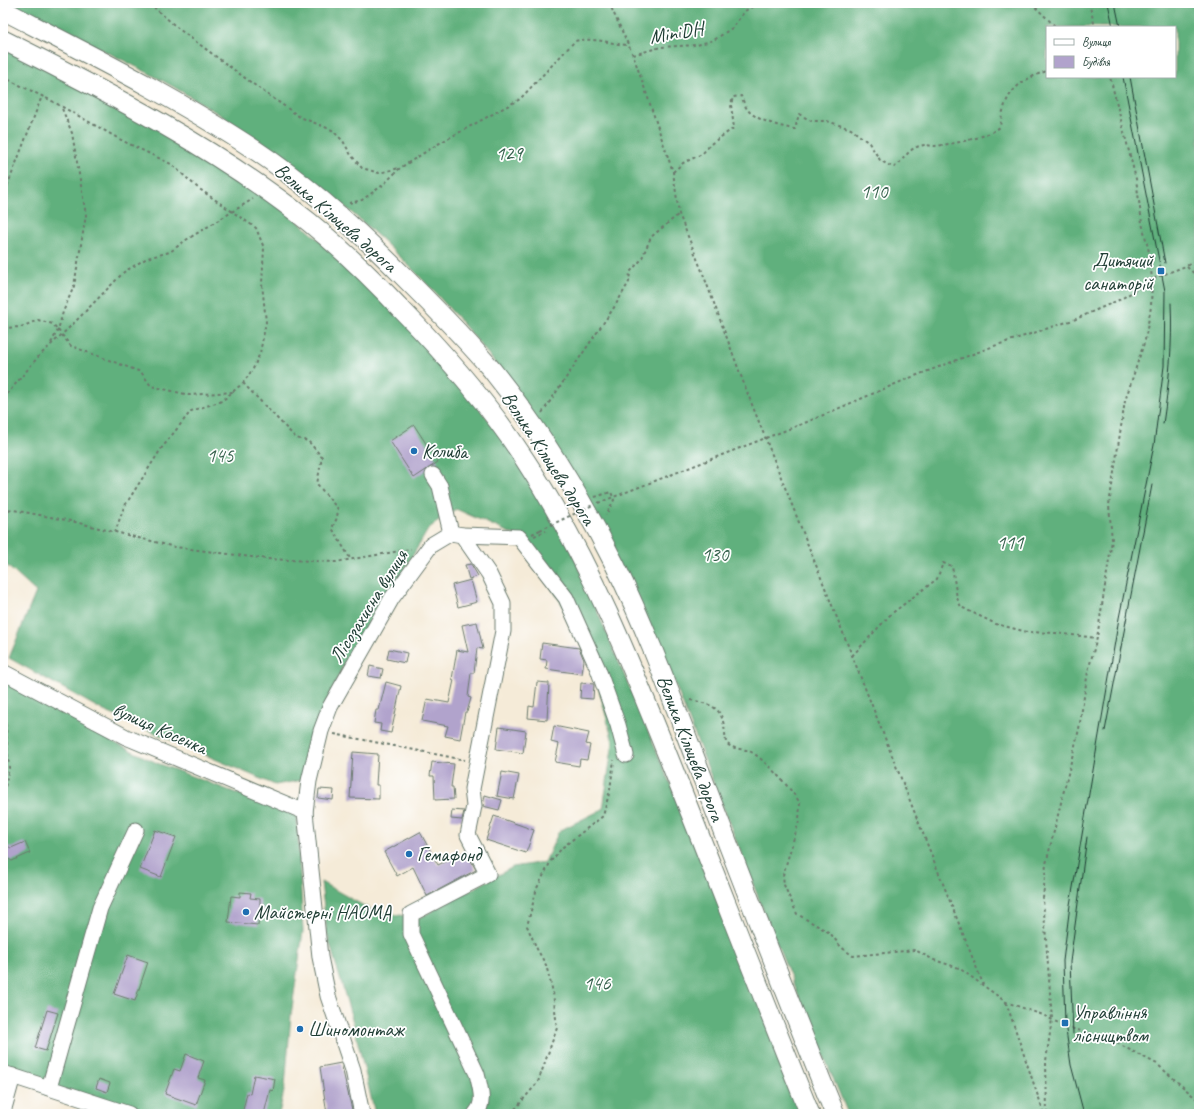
<svg xmlns="http://www.w3.org/2000/svg" width="1202" height="1117" font-family="Caveat,sans-serif">
<style>
.forest{fill:#60b07d;stroke:#407658;fill-rule:evenodd}
.building{fill:#b1a3cc}
.lines{fill:none;stroke-linecap:round;stroke-linejoin:round}
.minor-casing{stroke:#6a7a6d;stroke-width:17}
.major-casing{stroke:#6a7a6d;stroke-width:21}
.path{stroke:#6a7a6d;stroke-width:2;stroke-dasharray:3 3;stroke-linecap:butt}
.minor{stroke:#fff;stroke-width:15}
.major{stroke:#fff;stroke-width:19}
.tram{stroke:#1f3d34;stroke-width:1}
.path-bridge{stroke:#6a7a6d;stroke-width:2;stroke-dasharray:3 3;stroke-linecap:butt}
.poi-dot{fill:#1f6fb2;stroke:#fff;stroke-width:1.5}
.labels{text-anchor:middle;stroke-width:3.5;stroke-linejoin:round;paint-order:stroke}
.street-label{font-size:20px;fill:#1f3d34;stroke:#fff}
.park-label{font-size:20px;fill:#35614c;stroke:#fff}
.poi-label{font-size:20px;fill:#1f3d34;stroke:#fff;text-anchor:start}
</style>
<rect width="100%" height="100%" fill="#fff"/>
<filter id="ink" filterUnits="userSpaceOnUse"><feTurbulence type="fractalNoise" baseFrequency=".025" numOctaves="2"/><feDisplacementMap in="SourceGraphic" scale="8" xChannelSelector="R" yChannelSelector="G"/><feConvolveMatrix kernelMatrix="1 2 1 2 8 2 1 2 1" color-interpolation-filters="sRGB"/></filter>
<filter id="wash" filterUnits="userSpaceOnUse"><feTurbulence type="fractalNoise" baseFrequency=".012" numOctaves="4" result="noise"/><feDisplacementMap in="SourceGraphic" scale="16" xChannelSelector="R" yChannelSelector="G"/><feGaussianBlur stdDeviation="0.9" result="paint"/><feColorMatrix in="noise" values="0 0 0 0 0 0 0 0 0 0 0 0 0 0 0 0 0 1.4 0 .05"/><feComposite in="paint" operator="in"/></filter>
<g filter="url(#wash)">
<rect width="100%" height="100%" fill="#f5ebd8"/>
<g class="forest">
<path d="M 3,3 L 1199,3 L 1199,1114 L 848,1114 L 767,920 L 666,661 L 505,376 C 422,266 315,171 196,100 C 135,63 68,34 3,3 ZM 1047,27 L 1175,27 L 1175,77 L 1047,77 Z"/>
<path d="M 3,40 L 242,172 L 424,332 L 554,509 L 810,1114 L 375,1114 L 353,1022 L 327,934 L 321,882 L 373,911 L 419,918 L 513,867 L 545,862 L 559,831 L 603,809 L 613,742 L 592,663 L 564,607 L 519,537 L 456,509 L 429,528 L 404,570 L 350,650 L 315,730 L 303,780 L 275,785 L 104,711 L 9,658 L 36,592 L 3,562 Z"/>
<path d="M 3,679 L 115,743 L 157,763 L 297,816 L 303,931 L 291,1015 L 285,1086 L 279,1114 L 149,1114 L 59,1088 L 3,1066 Z"/>
</g>
<g id="blocks">
<g class="building">
<path d="M 414,425 L 438,462 L 414,478 L 390,441 Z"/>
<path d="M 471,564 L 478,576 L 469,579 L 465,565 Z"/>
<path d="M 471,580 L 477,602 L 458,607 L 452,585 Z"/>
<path d="M 477,622 L 483,649 L 477,648 L 474,673 L 471,673 L 468,697 L 471,698 L 467,712 L 465,712 L 460,739 L 445,736 L 448,726 L 422,721 L 427,699 L 449,703 L 454,680 L 452,679 L 457,650 L 468,652 L 462,625 Z"/>
<path d="M 542,643 L 579,648 L 584,660 L 582,674 L 546,669 L 547,660 L 540,659 Z"/>
<path d="M 389,649 L 407,653 L 405,663 L 387,659 Z"/>
<path d="M 370,666 L 383,669 L 381,678 L 368,676 Z"/>
<path d="M 386,682 L 401,686 L 391,733 L 380,731 L 381,724 L 374,723 L 376,710 L 379,710 Z"/>
<path d="M 537,682 L 549,683 L 547,720 L 528,718 L 529,706 L 534,707 Z"/>
<path d="M 581,683 L 594,684 L 593,699 L 580,698 Z"/>
<path d="M 554,726 L 589,733 L 586,744 L 590,745 L 587,760 L 580,759 L 579,766 L 555,762 L 559,744 L 551,742 Z"/>
<path d="M 499,727 L 526,731 L 523,753 L 496,749 Z"/>
<path d="M 353,752 L 378,754 L 376,785 L 379,785 L 379,799 L 350,798 Z"/>
<path d="M 432,762 L 454,764 L 451,787 L 453,787 L 454,799 L 435,800 L 434,776 L 430,776 Z"/>
<path d="M 502,772 L 519,775 L 514,799 L 497,796 Z"/>
<path d="M 319,789 L 334,790 L 333,800 L 318,798 Z"/>
<path d="M 485,795 L 502,800 L 499,810 L 483,806 Z"/>
<path d="M 452,810 L 464,811 L 462,820 L 451,819 Z"/>
<path d="M 494,816 L 534,830 L 526,853 L 486,840 Z"/>
<path d="M 155,830 L 176,837 L 161,877 L 140,869 Z"/>
<path d="M 420,832 L 438,865 L 466,851 L 476,870 L 427,896 L 413,867 L 397,876 L 384,852 Z"/>
<path d="M 25,842 L 30,853 L 12,861 L 3,856 L 3,844 L 11,848 Z"/>
<path d="M 240,892 L 251,893 L 250,898 L 260,899 L 260,907 L 263,907 L 262,917 L 259,917 L 258,925 L 228,922 L 231,896 L 240,897 Z"/>
<path d="M 128,955 L 148,962 L 135,1001 L 114,994 Z"/>
<path d="M 47,1010 L 58,1013 L 46,1051 L 35,1048 Z"/>
<path d="M 186,1054 L 204,1061 L 198,1078 L 205,1080 L 196,1105 L 165,1094 L 174,1069 L 180,1071 Z"/>
<path d="M 341,1063 L 353,1114 L 327,1114 L 320,1067 Z"/>
<path d="M 254,1075 L 275,1079 L 273,1091 L 270,1090 L 264,1114 L 242,1114 L 247,1093 L 250,1094 Z"/>
<path d="M 99,1079 L 110,1083 L 107,1092 L 96,1088 Z"/>
</g>
</g>
</g>
<g filter="url(#ink)">
<use href="#blocks" fill-opacity="0" stroke="#6a7a6d" stroke-width="1"/>
<g class="lines">
<defs>
<g id="minor">
<path d="M 433,475 L 440,486 L 451,533"/>
<path d="M 462,535 L 519,537 L 566,598 L 598,669 L 618,725 L 626,755"/>
<path d="M 3,672 L 126,737 L 305,812"/>
<path d="M 3,1073 L 129,1114"/>
<path d="M 49,1088 L 100,908 L 136,830"/>
<path d="M 3,1112 L 13,1076"/>
<path d="M 362,1114 L 353,1070 L 328,996 L 320,957 L 305,812 L 309,781 L 321,731 L 330,707 L 392,598 L 431,545 L 451,533 L 462,535 L 489,574 L 503,603 L 503,631 L 472,789 L 474,806 L 468,835 L 488,874 L 411,914 L 411,934 L 477,1074 C 480,1088 486,1103 475,1114"/>
</g>
<g id="major">
<path d="M 3,10 C 88,54 175,97 255,150 C 311,187 361,233 408,281 C 437,310 466,339 492,370 C 540,430 581,497 615,565 C 649,634 675,707 703,779 C 746,891 789,1003 835,1114"/>
<path d="M 3,40 C 109,93 216,148 309,222 C 342,249 372,278 401,309 C 447,356 489,404 525,460 C 592,562 636,676 681,789 C 724,897 766,1006 810,1114"/>
</g>
</defs>
<use href="#minor" class="minor-casing"/>
<use href="#major" class="major-casing"/>
<g class="path">
<path d="M 149,3 L 180,30 L 264,92 L 300,117 L 332,130 L 343,141 L 351,155 L 362,168 L 379,173 L 399,168"/>
<path d="M 609,3 L 633,55 L 648,98 L 673,172 L 679,214 L 702,271 L 747,392 L 983,984"/>
<path d="M 1031,3 L 1056,27"/>
<path d="M 1089,3 L 1095,27"/>
<path d="M 105,5 L 107,3"/>
<path d="M 633,55 L 661,47 L 697,45 L 714,40 L 732,28 L 745,11 L 759,3"/>
<path d="M 3,77 L 52,101 L 123,141 L 171,164 L 198,188 L 256,228 L 264,248 L 262,284 L 266,322 L 260,353 L 253,369 L 243,383 L 222,401 L 191,411 L 161,449 L 124,507 L 115,532"/>
<path d="M 673,172 L 683,163 L 702,154 L 712,143 L 734,128 L 731,105 L 733,97 L 741,96 C 743,100 745,107 748,110 C 755,120 784,128 795,129 L 799,114 L 811,121 L 827,121 L 851,129 L 869,143 L 880,160 L 888,165 L 894,167 C 904,161 907,149 920,146 C 924,144 930,146 935,146 C 952,144 987,138 1000,127 C 1004,94 1016,81 1047,71"/>
<path d="M 3,197 L 42,96"/>
<path d="M 349,203 L 362,200 L 383,185 L 400,168 L 438,144 L 520,99 L 575,41 C 593,37 608,43 626,45"/>
<path d="M 1187,267 L 1199,278"/>
<path d="M 3,328 L 21,327 L 38,320 L 53,324 L 71,346 L 141,372 L 151,386 L 189,395 L 233,392"/>
<path d="M 51,343 L 58,330 L 63,312 L 74,286 L 86,215 L 72,133 L 61,106"/>
<path d="M 243,383 L 296,438 L 308,441 L 322,457 L 317,484 L 338,509 L 337,518 L 332,528 L 351,560"/>
<path d="M 3,399 L 38,357 L 73,324 L 124,272 L 147,258 L 170,252 L 186,240 L 253,199"/>
<path d="M 542,413 L 615,306 L 629,282 L 630,272 L 641,260 L 651,237 L 679,214"/>
<path d="M 595,497 L 611,492 L 614,500 L 606,515"/>
<path d="M 598,503 L 807,422 L 907,379 L 994,346 L 1076,319 L 1121,299 L 1157,277 L 1199,261"/>
<path d="M 3,508 L 71,521 L 175,547 L 267,559 L 336,562 L 411,549"/>
<path d="M 3,522 L 10,510"/>
<path d="M 532,534 L 540,530"/>
<path d="M 534,536 L 546,531"/>
<path d="M 852,656 L 891,614 L 937,579 L 943,563 L 952,566 L 957,598 L 961,607 L 996,624 L 1027,632 L 1056,633 L 1096,638"/>
<path d="M 3,688 L 9,768 L 3,797"/>
<path d="M 690,700 C 722,706 723,712 726,743 C 734,750 740,748 749,751 C 762,756 793,791 800,803 L 799,821 L 783,875 L 784,885 L 797,914 L 830,933 L 841,947 L 853,956 L 915,950 L 934,960 L 959,968 L 1006,1002 L 1043,1015 L 1066,1027 L 1107,1038 L 1157,1064 L 1199,1101"/>
<path d="M 334,734 L 465,760"/>
<path d="M 1006,1002 L 1044,1114"/>
<path d="M 511,1114 L 538,1082 L 557,1028 L 553,992 L 546,965 L 537,949 L 527,926 L 537,888 L 551,861 L 563,847 L 603,816 L 610,790 L 614,760"/>
<path d="M 1047,1114 L 1046,1061 L 1052,1019 L 1043,899 L 1046,864 L 1079,729 L 1088,671 L 1097,638 L 1112,540 L 1109,505 L 1125,401 L 1145,340 L 1151,307 L 1152,279 L 1149,252 L 1142,223 L 1136,179 L 1110,77"/>
</g>
<use href="#minor" class="minor"/>
<use href="#major" class="major"/>
<g class="tram">
<path d="M 1108,3 L 1113,27"/>
<path d="M 1115,3 L 1120,27"/>
<path d="M 1130,77 L 1165,263"/>
<path d="M 1163,424 C 1169,383 1173,344 1171,303"/>
<path d="M 1105,731 L 1152,485"/>
<path d="M 1073,1034 L 1070,962 L 1087,837"/>
<path d="M 1084,1114 L 1071,1065 L 1065,1023 L 1063,961 L 1070,905 L 1119,618 L 1154,445 L 1164,366 L 1165,291 L 1123,77"/>
</g>
<path class="path-bridge" d="M 540,530 L 593,505"/>
</g>
</g>
<g class="poi-dot">
<rect x="1157" y="267" width="8" height="8" rx="2"/>
<circle cx="414" cy="451" r="4"/>
<circle cx="409" cy="854" r="4"/>
<circle cx="246" cy="912" r="4"/>
<rect x="1061" y="1019" width="8" height="8" rx="2"/>
<circle cx="300" cy="1029" r="4"/>
</g>
<g class="labels">
<g class="street-label">
<text transform="translate(676 32) rotate(-10)" y="7">MiniDH</text>
<text transform="translate(336 217) rotate(41)" y="7">Велика Кільцева дорога</text>
<text transform="translate(549 458) rotate(57)" y="7">Велика Кільцева дорога</text>
<text transform="translate(368 606) rotate(-58)" y="7">Лісозахисна вулиця</text>
<text transform="translate(160 728) rotate(24)" y="7">вулиця Косенка</text>
<text transform="translate(691 748) rotate(69)" y="7">Велика Кільцева дорога</text>
</g>
<g class="park-label">
<text x="509" y="160">129</text>
<text x="874" y="198">110</text>
<text x="220" y="462">145</text>
<text x="1010" y="549">111</text>
<text x="715" y="561">130</text>
<text x="597" y="990">146</text>
</g>
<g class="poi-label">
<text x="1153" y="267" text-anchor="end">Дитячий<tspan x="1153" dy="23">санаторій</tspan></text>
<text x="422" y="458">Колиба</text>
<text x="417" y="861">Гемафонд</text>
<text x="254" y="919">Майстерні НАОМА</text>
<text x="1073" y="1019">Управління<tspan x="1073" dy="23">лісництвом</tspan></text>
<text x="308" y="1036">Шиномонтаж</text>
</g>
</g>
<rect width="1202" height="1117" fill="none" stroke="#fff" stroke-width="16"/>
<rect x="1046" y="26" width="130" height="52" fill="#ffffff" stroke="#a5b1ae"/>
<rect x="1054" y="39" width="20" height="6" fill="#ffffff" stroke="#a5b1ae"/>
<text x="1082" y="46" font-size="12" fill="#1f3d34">Вулиця</text>
<rect x="1054" y="56" width="20" height="12" fill="#b1a3cc" stroke="#a5b1ae"/>
<text x="1082" y="66" font-size="12" fill="#1f3d34">Будівля</text>
</svg>
